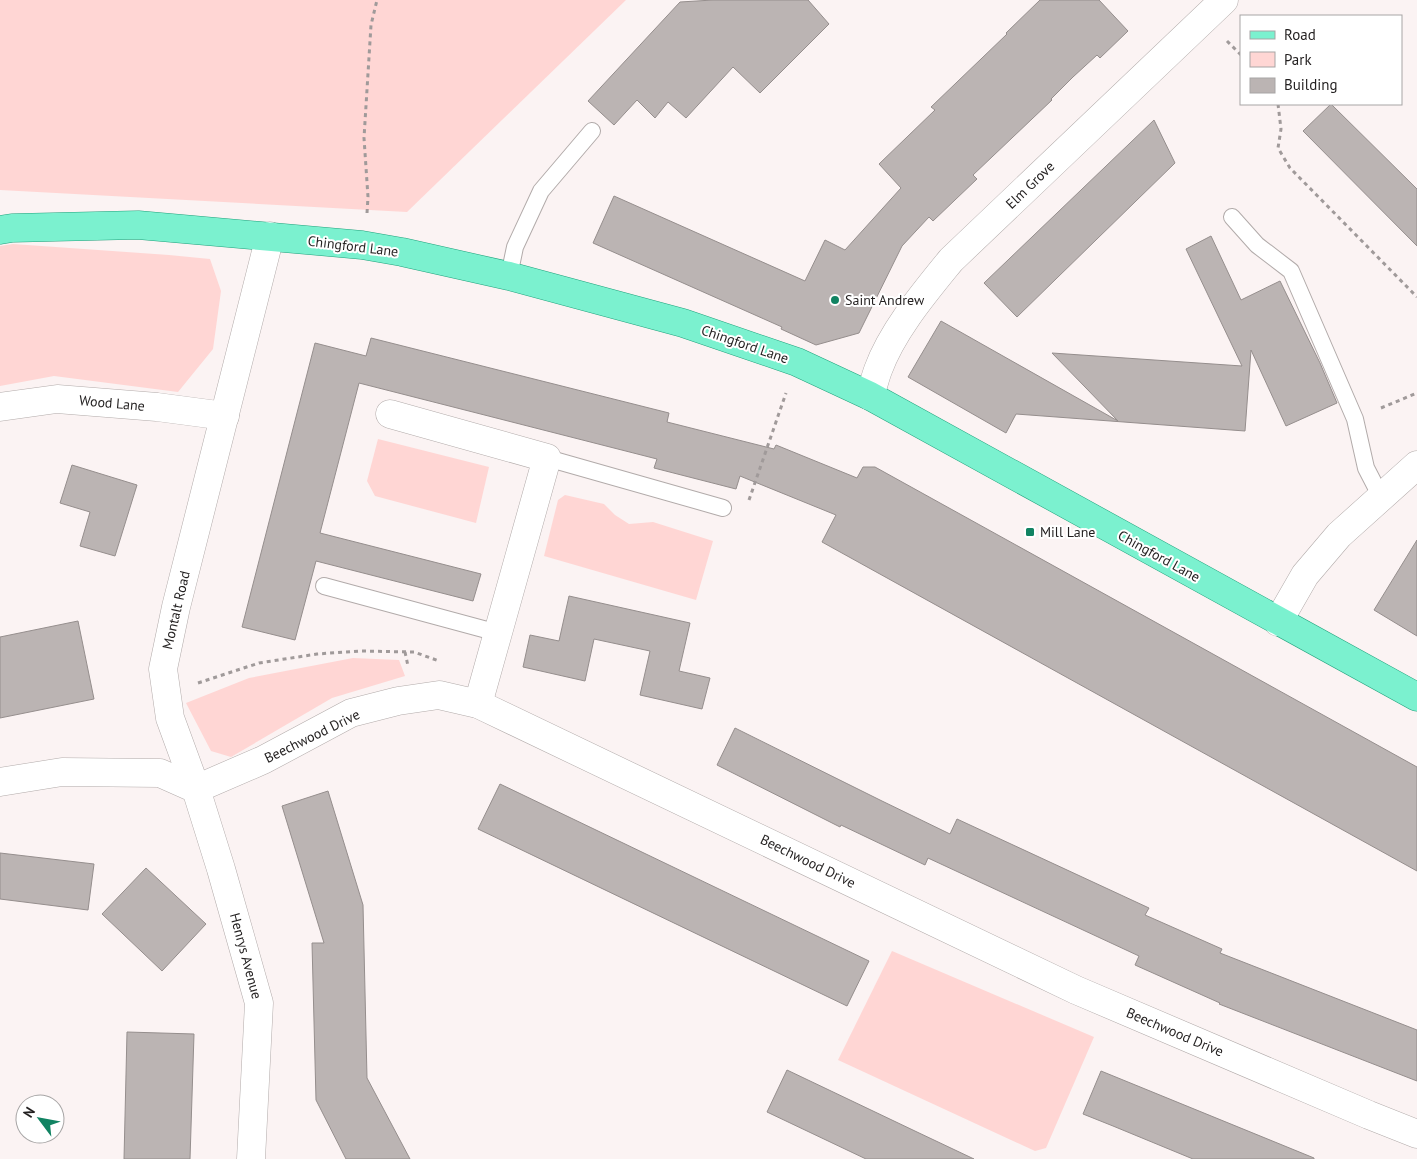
<svg xmlns="http://www.w3.org/2000/svg" width="1417" height="1159" font-family="'PT Sans',sans-serif">
<style>
.green{fill:#ffd6d4}
.building{fill:#bbb4b3;stroke:#958e8d}
.lines{fill:none;stroke-linecap:round;stroke-linejoin:round}
.lane-casing{stroke:#b2abaa;stroke-width:18}
.street-casing{stroke:#b2abaa;stroke-width:29}
.primary-casing{stroke:#23a27d;stroke-width:29}
.path{stroke:#a09a9a;stroke-width:3;stroke-dasharray:4 4;stroke-linecap:butt}
.lane{stroke:#fff;stroke-width:16}
.street{stroke:#fff;stroke-width:28}
.primary{stroke:#7bf1cf;stroke-width:28}
.poi-dot{fill:#118362;stroke:#fff;stroke-width:2}
.labels{text-anchor:middle;stroke-width:4;stroke-linejoin:round;paint-order:stroke}
.street-label{font-size:14px;fill:#221f1f;stroke:#fff}
.poi-label{font-size:14px;fill:#221f1f;stroke:#fff;text-anchor:start}
</style>
<rect width="100%" height="100%" fill="#fbf3f3"/>
<g class="green">
<path d="M 0,0 L 626,0 L 407,212 L 0,190 Z"/>
<path d="M 13,244 L 169,255 L 210,259 L 221,291 L 213,349 L 178,392 L 54,376 L 0,386 L 0,246 Z"/>
<path d="M 378,439 L 489,467 L 476,523 L 375,496 L 367,481 Z"/>
<path d="M 565,495 L 604,504 L 615,515 L 629,524 L 653,522 L 713,541 L 696,600 L 544,556 L 558,500 Z"/>
<path d="M 353,658 L 399,660 L 405,676 L 332,698 L 231,757 L 211,751 L 186,703 L 249,678 Z"/>
<path d="M 892,951 L 1094,1037 L 1046,1148 L 1035,1151 L 838,1060 Z"/>
</g>
<g class="building">
<path d="M 713,0 L 808,0 L 829,24 L 760,93 L 733,67 L 686,118 L 668,102 L 655,118 L 637,100 L 614,125 L 588,101 L 680,2 Z"/>
<path d="M 1040,0 L 1099,0 L 1128,31 L 1100,58 L 1097,55 L 1073,77 L 1051,99 L 1052,100 L 973,175 L 977,179 L 933,221 L 929,217 L 902,246 L 859,333 L 816,345 L 781,329 L 782,327 L 593,243 L 614,196 L 805,281 L 825,240 L 845,250 L 901,188 L 879,164 L 935,110 L 931,107 L 1007,34 L 1006,33 Z"/>
<path d="M 1331,104 L 1417,189 L 1417,246 L 1303,131 Z"/>
<path d="M 1154,120 L 1175,163 L 1017,317 L 984,283 Z"/>
<path d="M 1211,236 L 1241,300 L 1280,281 L 1320,363 L 1337,403 L 1286,426 L 1251,350 L 1245,431 L 1016,414 L 1006,433 L 908,377 L 941,321 L 1118,421 L 1052,353 L 1242,366 L 1186,249 Z"/>
<path d="M 371,338 L 669,413 L 667,422 L 774,449 L 776,445 L 857,478 L 863,467 L 875,467 L 1417,767 L 1417,871 L 822,542 L 836,515 L 740,476 L 736,489 L 654,468 L 657,459 L 359,383 L 320,533 L 481,574 L 473,601 L 316,561 L 295,640 L 242,627 L 315,343 L 366,356 Z"/>
<path d="M 72,465 L 137,485 L 115,556 L 80,546 L 90,512 L 60,503 Z"/>
<path d="M 1417,540 L 1417,636 L 1374,610 Z"/>
<path d="M 569,596 L 690,623 L 679,671 L 710,678 L 702,709 L 640,695 L 650,651 L 594,639 L 585,681 L 523,667 L 530,635 L 559,641 Z"/>
<path d="M 78,621 L 94,699 L 0,718 L 0,637 Z"/>
<path d="M 735,728 L 882,801 L 950,834 L 957,819 L 1149,908 L 1145,915 L 1222,949 L 1220,953 L 1417,1030 L 1417,1081 L 1219,1004 L 1220,1003 L 1135,965 L 1139,956 L 928,858 L 925,865 L 841,825 L 840,827 L 717,765 Z"/>
<path d="M 500,784 L 869,961 L 847,1006 L 478,829 Z"/>
<path d="M 328,791 L 363,905 L 367,1078 L 410,1159 L 346,1159 L 316,1100 L 312,943 L 324,943 L 282,806 Z"/>
<path d="M 0,853 L 94,864 L 88,910 L 0,899 Z"/>
<path d="M 146,868 L 206,924 L 162,971 L 102,914 Z"/>
<path d="M 127,1032 L 194,1034 L 190,1159 L 124,1159 Z"/>
<path d="M 787,1070 L 917,1132 L 974,1159 L 866,1159 L 767,1112 Z"/>
<path d="M 1101,1071 L 1314,1158 L 1314,1159 L 1193,1159 L 1113,1126 L 1083,1114 Z"/>
</g>
<g class="lines">
<defs>
<g id="lane">
<path d="M 1232,217 L 1257,245 L 1291,271 L 1355,419 L 1366,468 L 1381,497"/>
<path d="M 509,276 L 515,247 L 541,191 L 592,131"/>
<path d="M 547,458 L 723,508"/>
<path d="M 324,586 L 498,633"/>
</g>
<g id="street">
<path d="M 870,396 C 873,387 875,378 878,370 C 892,331 925,292 951,260 L 1224,0"/>
<path d="M 0,407 L 57,399 L 157,407 L 225,416"/>
<path d="M 390,414 L 547,458 L 478,704"/>
<path d="M 1278,622 L 1305,575 L 1339,535 L 1417,465"/>
<path d="M 0,782 L 62,772 L 160,773 L 196,789"/>
<path d="M 196,789 L 263,760 L 351,713 L 398,701 L 439,695 L 478,704 L 1076,990 L 1369,1115 L 1417,1134"/>
<path d="M 251,1159 L 259,1003 L 221,869 L 196,789 L 170,718 L 163,669 L 176,607 L 270,236"/>
</g>
<path id="primary" d="M 0,230 L 12,228 L 138,225 L 362,245 L 402,252 L 509,276 L 683,323 L 797,362 L 870,396 L 1417,697"/>
</defs>
<use href="#lane" class="lane-casing"/>
<use href="#street" class="street-casing"/>
<use href="#primary" class="primary-casing"/>
<g class="path">
<path d="M 1227,41 L 1241,55"/>
<path d="M 1278,104 L 1281,129 L 1278,148 L 1290,168 L 1417,297"/>
<path d="M 367,213 L 368,197 L 364,138 L 371,25 L 377,0"/>
<path d="M 1381,408 L 1417,393"/>
<path d="M 749,500 L 786,393"/>
<path d="M 405,652 L 408,666"/>
<path d="M 198,683 L 259,663 L 317,654 L 360,651 L 414,652 L 439,661"/>
</g>
<use href="#lane" class="lane"/>
<use href="#street" class="street"/>
<use href="#primary" class="primary"/>
</g>
<g class="poi-dot">
<circle cx="835" cy="300" r="5"/>
<rect x="1025" y="527" width="10" height="10" rx="2.5"/>
</g>
<g class="labels">
<g class="street-label">
<text transform="translate(1030 185) rotate(-44)" y="5">Elm Grove</text>
<text transform="translate(353 246) rotate(7)" y="5">Chingford Lane</text>
<text transform="translate(745 344) rotate(19)" y="5">Chingford Lane</text>
<text transform="translate(112 403) rotate(5)" y="5">Wood Lane</text>
<text transform="translate(1159 556) rotate(29)" y="5">Chingford Lane</text>
<text transform="translate(176 610) rotate(-77)" y="5">Montalt Road</text>
<text transform="translate(312 736) rotate(-26)" y="5">Beechwood Drive</text>
<text transform="translate(808 861) rotate(26)" y="5">Beechwood Drive</text>
<text transform="translate(246 956) rotate(75)" y="5">Henrys Avenue</text>
<text transform="translate(1175 1032) rotate(23)" y="5">Beechwood Drive</text>
</g>
<g class="poi-label">
<text x="845" y="305">Saint Andrew</text>
<text x="1040" y="537">Mill Lane</text>
</g>
</g>
<rect x="1240" y="15" width="162" height="90" fill="#ffffff" stroke="#a7a5a5"/>
<rect x="1250" y="31" width="25" height="8" fill="#7bf1cf" stroke="#a7a5a5"/>
<text x="1284" y="40" font-size="15" fill="#221f1f">Road</text>
<rect x="1250" y="52" width="25" height="15" fill="#ffd6d4" stroke="#a7a5a5"/>
<text x="1284" y="65" font-size="15" fill="#221f1f">Park</text>
<rect x="1250" y="78" width="25" height="15" fill="#bbb4b3" stroke="#a7a5a5"/>
<text x="1284" y="90" font-size="15" fill="#221f1f">Building</text>
<g transform="translate(40 1119) rotate(302)"><circle r="24" fill="#ffffff" stroke="#a7a5a5"/>
<path d="M0-4L9 19L0 12L-9 19Z" fill="#118362"/>
<text y="-8" font-size="14" font-weight="bold" text-anchor="middle" fill="#221f1f">N</text>
</g>
</svg>
